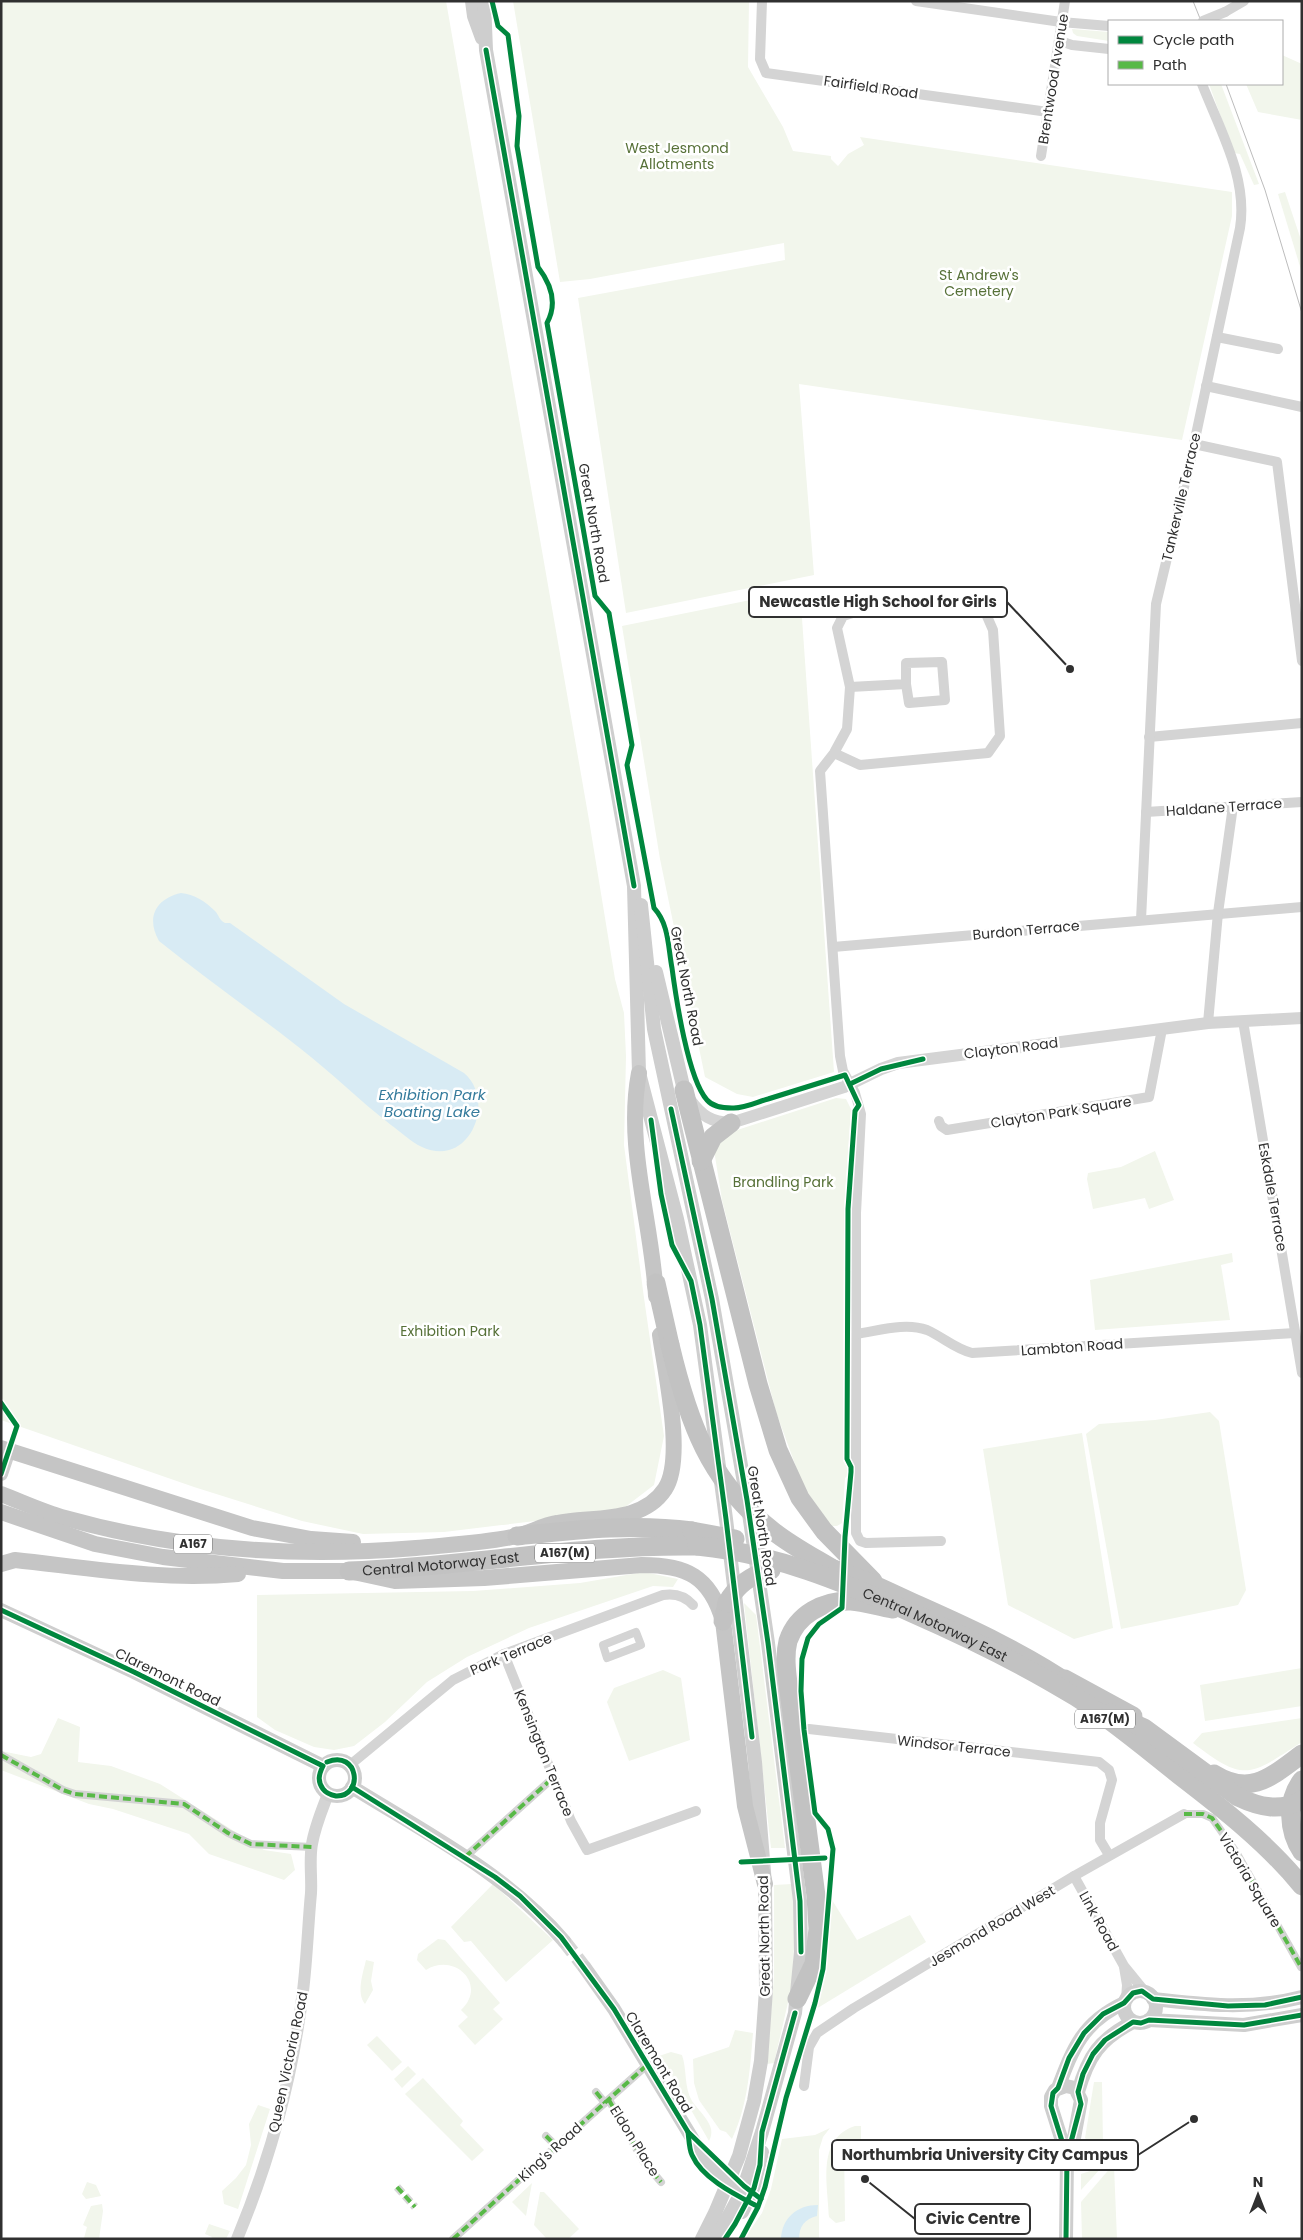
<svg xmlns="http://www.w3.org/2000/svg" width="1303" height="2240" font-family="Poppins,sans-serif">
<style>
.green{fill:#f2f6ec}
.water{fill:#d8ebf4}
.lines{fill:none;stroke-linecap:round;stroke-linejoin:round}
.pedestrian-tunnel{stroke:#d6d6d6;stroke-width:8;stroke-dasharray:8 4;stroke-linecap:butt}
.secondary-tunnel{stroke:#d6d6d6;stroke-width:14;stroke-dasharray:14 7;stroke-linecap:butt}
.pedestrian{stroke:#d4d4d4;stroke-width:8}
.minor{stroke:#d4d4d4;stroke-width:10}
.tertiary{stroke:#d4d4d4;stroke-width:12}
.secondary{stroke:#cecece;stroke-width:14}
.trunk{stroke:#c5c5c5;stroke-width:16}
.motorway{stroke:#c2c2c2;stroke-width:19}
.tram{stroke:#bcbcbc;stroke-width:1}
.minor-bridge{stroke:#d4d4d4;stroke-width:10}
.motorway-bridge{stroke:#c2c2c2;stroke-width:19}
.quiet{stroke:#58b947;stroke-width:4;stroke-dasharray:8 4;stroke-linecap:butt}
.cycleway-casing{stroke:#fff;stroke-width:8}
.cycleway{stroke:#00873e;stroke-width:5}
.labels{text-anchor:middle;stroke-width:5;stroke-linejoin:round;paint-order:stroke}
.shield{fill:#fff;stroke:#6e6e6e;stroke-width:1}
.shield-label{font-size:12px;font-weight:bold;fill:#303030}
.street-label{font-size:14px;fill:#303030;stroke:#fff}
.park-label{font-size:14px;fill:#577138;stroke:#fff}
.water-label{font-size:15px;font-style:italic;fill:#357b9c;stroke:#fff}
.leader{fill:none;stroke:#303030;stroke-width:2}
.callout-dot{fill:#303030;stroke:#fff;stroke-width:2}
.callout{fill:#fff;stroke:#303030;stroke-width:2}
.callout-label{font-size:15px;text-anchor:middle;font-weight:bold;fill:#303030}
</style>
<rect width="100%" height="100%" fill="#fff"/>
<g class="green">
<path d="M 1,1 L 446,1 L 589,820 L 615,979 L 624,1013 L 626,1056 L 624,1145 L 644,1298 L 664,1436 L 654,1485 L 620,1511 L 444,1532 L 363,1534 L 302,1521 L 194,1487 L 1,1420 Z"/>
<path d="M 513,1 L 749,1 L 748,67 L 783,127 L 793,151 L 831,156 L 831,159 L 838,166 L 848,154 L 864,145 L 860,137 L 1232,192 L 1232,216 L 1182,440 L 799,384 L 814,575 L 626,613 L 578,298 L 785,260 L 784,243 L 590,279 L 560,282 Z"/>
<path d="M 1072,29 L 1109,32 L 1109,41 L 1077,36 L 1073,33 Z"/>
<path d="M 1282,55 L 1302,64 L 1302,120 L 1258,112 L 1246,84 L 1282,84 Z"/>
<path d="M 1209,84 L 1221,84 L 1259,184 L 1254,185 L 1240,154 L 1234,153 Z"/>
<path d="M 1285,192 L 1302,243 L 1302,273 L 1278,194 Z"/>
<path d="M 800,590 L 834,1072 L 753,1097 L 737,1094 L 705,1077 L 660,859 L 622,626 Z"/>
<path d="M 836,1098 L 846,1099 L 851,1109 L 844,1209 L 843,1461 L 848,1468 L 848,1475 L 845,1478 L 842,1523 L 837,1526 L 831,1526 L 803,1486 L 776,1412 L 722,1200 L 714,1150 L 725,1134 Z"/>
<path d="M 1155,1151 L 1174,1200 L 1149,1209 L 1145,1198 L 1093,1209 L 1087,1179 L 1088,1173 L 1121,1167 Z"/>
<path d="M 1232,1253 L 1233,1262 L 1221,1265 L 1230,1320 L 1095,1330 L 1090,1280 Z"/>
<path d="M 1210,1412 L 1219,1421 L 1246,1590 L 1238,1605 L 1121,1629 L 1086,1434 L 1099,1424 L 1155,1420 Z"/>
<path d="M 1082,1433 L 1113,1628 L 1074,1639 L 1008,1605 L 983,1449 Z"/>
<path d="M 644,1572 L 678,1579 L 673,1587 L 653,1586 L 529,1628 L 467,1657 L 427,1682 L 385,1722 L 354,1746 L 334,1750 L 314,1747 L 275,1730 L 257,1717 L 257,1595 L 473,1591 L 580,1583 Z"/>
<path d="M 744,1603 L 756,1615 L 785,1848 L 771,1848 Z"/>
<path d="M 1302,1668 L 1302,1706 L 1205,1721 L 1200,1685 Z"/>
<path d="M 663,1670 L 681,1678 L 690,1740 L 629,1761 L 607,1702 L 614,1688 Z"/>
<path d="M 58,1718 L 80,1727 L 78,1762 L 111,1766 L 160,1784 L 264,1850 L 291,1854 L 295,1870 L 284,1880 L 209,1854 L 189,1834 L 113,1809 L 89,1804 L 1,1770 L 1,1751 L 31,1757 L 41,1754 Z"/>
<path d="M 1302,1718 L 1302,1742 C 1249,1776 1245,1783 1193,1743 L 1202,1733 Z"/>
<path d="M 493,1884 L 553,1940 L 506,1982 L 471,1941 L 464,1942 L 451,1927 Z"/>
<path d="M 792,1884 L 795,1930 L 792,1985 L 774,2063 L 767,2064 L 774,1977 L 774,1885 Z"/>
<path d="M 832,1900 L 857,1940 L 910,1915 L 926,1942 L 816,2009 L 826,1965 Z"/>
<path d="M 438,1939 L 445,1940 L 500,2003 L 493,2009 L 503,2019 L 475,2045 L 458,2026 L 468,2017 L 461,2010 C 488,1985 455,1952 426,1970 L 417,1960 L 418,1954 Z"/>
<path d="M 366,1960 L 374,1962 L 371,1981 L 373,1990 L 365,2004 C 356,1993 363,1973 366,1960 Z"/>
<path d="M 735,2030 L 753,2033 C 750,2069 748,2105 732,2139 L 726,2132 L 720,2130 L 699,2100 L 694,2083 L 693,2059 L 729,2047 Z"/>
<path d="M 377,2036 L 402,2062 L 392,2071 L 367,2045 Z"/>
<path d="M 671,2052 L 682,2055 C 687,2069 684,2088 692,2101 C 700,2113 718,2126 709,2141 L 683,2096 L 681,2090 L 659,2056 Z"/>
<path d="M 408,2066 L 416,2074 L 402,2088 L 394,2079 Z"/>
<path d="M 423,2078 L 463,2121 L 460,2125 L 484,2150 L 472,2161 L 405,2094 Z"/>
<path d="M 1094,2082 L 1102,2082 L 1103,2145 L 1094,2147 L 1085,2138 Z"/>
<path d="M 258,2105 L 270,2109 L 238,2209 L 224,2204 L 222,2191 L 236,2178 L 246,2165 L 251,2145 L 249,2124 Z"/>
<path d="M 855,2126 L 861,2126 L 861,2140 L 844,2142 L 845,2221 L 836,2223 L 829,2217 C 828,2184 816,2139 855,2126 Z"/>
<path d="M 830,2128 L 823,2137 L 819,2150 L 819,2239 L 744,2239 L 762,2213 L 771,2189 L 782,2139 L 815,2135 Z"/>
<path d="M 1112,2166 L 1114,2166 L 1117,2239 L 1082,2239 L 1081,2202 Z"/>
<path d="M 1102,2167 L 1081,2190 L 1081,2174 Z"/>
<path d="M 87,2182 L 96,2185 L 101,2196 L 86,2199 L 82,2194 Z"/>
<path d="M 532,2183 L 526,2216 L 512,2202 Z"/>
<path d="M 540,2192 L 544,2192 L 579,2229 L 568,2239 L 547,2239 L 534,2225 Z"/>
<path d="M 102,2204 L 103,2211 L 99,2239 L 84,2238 L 87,2227 L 83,2225 L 91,2206 Z"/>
<path d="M 209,2224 L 230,2231 L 226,2239 L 211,2239 L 212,2237 L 205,2234 Z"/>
</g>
<g class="water">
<path d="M 181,893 C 194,894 206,902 215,911 C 219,915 219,920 225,923 L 230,923 L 344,1004 L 464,1073 C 497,1101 469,1169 422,1147 C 411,1142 401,1132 391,1125 C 360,1101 332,1073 301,1049 C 254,1012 205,978 159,941 C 146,918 155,899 181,893 Z"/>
<path d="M 818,2205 L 817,2216 C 805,2219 799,2226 799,2239 L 781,2239 C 782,2218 797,2205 818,2205 Z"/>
</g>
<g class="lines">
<path class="pedestrian-tunnel" d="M 397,2187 L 415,2207"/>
<path class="secondary-tunnel" d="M 564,1941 L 585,1968"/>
<g class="pedestrian">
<path d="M 636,1632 L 641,1645 L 607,1658 L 603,1645 Z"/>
<path d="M 1,1755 L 63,1790 L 75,1794 L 184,1804 L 228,1833 L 251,1844 L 312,1847"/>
<path d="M 1184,1814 L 1203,1814 L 1212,1818 L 1236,1852 L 1301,1967"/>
<path d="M 465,1857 L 554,1777"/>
<path d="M 596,2092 L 605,2103"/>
<path d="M 609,2100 L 644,2162 L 661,2182"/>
<path d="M 546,2136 L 556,2146"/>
<path d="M 453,2239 L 647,2065"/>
</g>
<g class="minor">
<path d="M 762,1 L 760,59 L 766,73 L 1048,112"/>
<path d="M 916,1 L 1061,22 L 1109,26"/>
<path d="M 1225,12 L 1244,1"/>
<path d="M 1060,41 L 1072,45 L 1109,49"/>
<path d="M 1041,156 L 1065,1"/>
<path d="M 1217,337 L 1278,349"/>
<path d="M 1206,386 L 1302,407"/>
<path d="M 1194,444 L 1277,462 L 1302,661"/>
<path d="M 850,687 L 906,684 L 906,663 L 942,662 L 945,700 L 909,703 L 906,684"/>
<path d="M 1149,737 L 1302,723"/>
<path d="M 834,753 L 860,765 L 988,753 L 1000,736 L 993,630 L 986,614 L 975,609 L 856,612 L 843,616 L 837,628 L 850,687 L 847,729 L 834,753 L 820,771 L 840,1056 L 843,1071 L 855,1093 L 861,1114 L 856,1213 L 856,1533 L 860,1541 L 866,1543 L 941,1541"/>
<path d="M 1146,812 L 1302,802"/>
<path d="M 1141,920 L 1156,604 L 1191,458 L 1240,228 C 1248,178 1220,130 1202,84"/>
<path d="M 833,947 L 1302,907"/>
<path d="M 1243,1021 L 1302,1373"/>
<path d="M 1208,1023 L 1218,913 L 1233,806"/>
<path d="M 939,1121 L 941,1126 L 947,1130 L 1149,1097 L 1162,1029"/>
<path d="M 856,1334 C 878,1331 905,1322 927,1330 C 943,1337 955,1349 972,1353 L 1295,1333"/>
<path d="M 504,1654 L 571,1821 L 587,1850 L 696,1811"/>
<path d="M 809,1729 L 1099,1762 L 1109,1770 L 1112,1780 L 1100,1823 L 1100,1840 L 1109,1855"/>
<path d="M 350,1765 L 453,1680 L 504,1654 L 663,1595 C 675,1593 685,1596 693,1605"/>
<path d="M 1074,1876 L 1124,1966 L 1146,1993"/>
<path d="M 1124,1967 L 1127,1985 L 1126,1999"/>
<path d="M 804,2086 L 809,2047 L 817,2033 L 854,2008 L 1074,1876 L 1184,1814"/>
</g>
<g class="tertiary">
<path d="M 690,1100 C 702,1116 711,1122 731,1123 L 844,1087 L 881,1069 L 898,1063 L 1208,1023 L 1302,1018"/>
<path d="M 237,2239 C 270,2160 293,2075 303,1991 C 307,1958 308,1925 311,1893 C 312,1877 309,1860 312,1844 C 315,1826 322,1810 328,1794"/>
</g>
<g class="secondary">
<path d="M 472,1 L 474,16 L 482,38"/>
<path d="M 484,1 L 486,50 L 634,886 L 639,1073 L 677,1219 L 700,1325 L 726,1519 L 755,1762 L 765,1884 L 766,1990 L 761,2061 L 754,2101 L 739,2156 L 715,2213 L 702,2239"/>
<path d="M 641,905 L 654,1029 L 712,1299 L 747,1500 L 768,1643 L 800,1901 L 801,1952 L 795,2013 L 762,2132 L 743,2190 L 716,2239"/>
<path d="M 656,972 L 684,1090"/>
<path d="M 1,1474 L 9,1450"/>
<path d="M 1,1610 L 134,1672 L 323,1766"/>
<circle cx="337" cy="1778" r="18"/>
<path d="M 352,1787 C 426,1833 507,1874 564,1941"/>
<path d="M 585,1968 L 614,2009 L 701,2153 L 720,2174 L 736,2185"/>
<circle cx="1140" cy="2007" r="16"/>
<path d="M 1153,1999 C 1204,2005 1251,2010 1302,1997"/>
<path d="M 1149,2020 L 1244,2025 L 1302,2015"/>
<path d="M 1058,2088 C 1073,2048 1083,2022 1124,2003"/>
<path d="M 1078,2092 C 1088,2056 1100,2039 1133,2022"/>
<path d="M 742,2212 L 754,2188 L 762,2152"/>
<path d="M 1066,2239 L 1067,2157 L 1074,2138 L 1081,2100 L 1075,2088 L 1066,2086 L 1055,2090 L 1051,2097 L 1051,2106 L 1067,2157"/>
</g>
<g class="trunk">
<path d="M 639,1073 C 625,1147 652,1222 656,1296"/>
<path d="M 1,1448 L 252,1528 L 311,1539 L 353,1542"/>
<path d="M 1,1494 C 22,1502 43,1512 65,1518 C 179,1550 297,1558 416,1548 C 446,1545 487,1543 517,1536 C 530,1533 543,1525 557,1523 C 593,1516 642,1524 665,1489 C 685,1459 665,1371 660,1335"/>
<path d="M 1,1512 L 95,1544 L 163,1557 L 283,1571 L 349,1571 L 395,1581 L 484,1578 L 642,1565 C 686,1565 710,1576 723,1621 L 745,1806 L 765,1884"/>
<path d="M 1,1564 L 15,1560 C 89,1568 163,1581 238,1574"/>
</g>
<g class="motorway">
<path d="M 684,1090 L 758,1384 L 778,1450 L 800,1498 L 824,1531 L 873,1581"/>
<path d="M 701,1161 L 713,1137 L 731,1123"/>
<path d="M 656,1283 L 670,1345"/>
<path d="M 517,1536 C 575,1530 633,1523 692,1531"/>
<path d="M 823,1566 C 856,1575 887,1591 918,1605 C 972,1629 1026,1654 1074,1687"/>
<path id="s1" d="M 349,1571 C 465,1567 581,1544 697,1546"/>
<path d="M 723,1621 L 727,1603"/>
<path d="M 1065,1679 L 1133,1716"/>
<path d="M 1214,1774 C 1251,1797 1272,1776 1302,1754"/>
<path d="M 1302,1780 C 1286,1801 1288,1831 1302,1852"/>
<path d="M 797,1999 L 814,1964 L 818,1929 L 816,1896 L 789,1691 C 787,1675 784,1657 788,1641 C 797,1614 824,1600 851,1601 C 865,1602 879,1607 893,1609"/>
</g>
<g class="tram">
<path d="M 1193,1 L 1201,21"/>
<path d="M 1226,84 L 1265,190 L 1302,313"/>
</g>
<path class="minor-bridge" d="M 1203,21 L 1225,12"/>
<g class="motorway-bridge">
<path d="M 670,1345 C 688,1421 709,1482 773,1531 C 793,1547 817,1559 838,1572"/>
<path d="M 692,1531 L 735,1539"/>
<path id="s2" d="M 697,1546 C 773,1553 843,1582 912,1613 C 969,1638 1024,1665 1076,1697 C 1112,1720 1146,1749 1179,1775 C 1222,1808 1267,1843 1302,1886"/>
<path d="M 727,1603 C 736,1586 752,1574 771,1570"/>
<path d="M 1110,1713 L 1144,1728 L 1238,1797 C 1259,1807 1280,1812 1302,1800"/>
</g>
<g class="quiet">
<path d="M 1,1755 L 63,1790 L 75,1794 L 184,1804 L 228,1833 L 251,1844 L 312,1847"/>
<path d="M 1184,1814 L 1203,1814 L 1212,1818 L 1236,1852 L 1301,1967"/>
<path d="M 465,1857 L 554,1777"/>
<path d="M 596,2092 L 605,2103"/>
<path d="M 609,2100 L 644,2162 L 661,2182"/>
<path d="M 546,2136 L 556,2146"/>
<path d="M 397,2187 L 415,2207"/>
<path d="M 453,2239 L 647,2065"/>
</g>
<defs>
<g id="cycleway">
<path d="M 492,1 L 498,26 L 508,35 L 519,116 L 517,146 L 538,267 C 551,284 558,303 547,323 L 595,596 L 609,613 L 610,619 L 632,745 L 627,765 L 654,908 C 669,924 668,947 672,968 C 676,998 688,1079 707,1100 C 713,1107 723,1108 732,1108 C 744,1109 757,1102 768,1099 C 794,1091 819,1083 845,1075 L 859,1105 L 855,1111 L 848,1209 L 847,1459 L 851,1467 L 851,1472 L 845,1537 L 842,1608 L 819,1624 L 808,1638 L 802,1659 L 801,1691 L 804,1730 L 815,1813 L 828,1829 L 833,1849 L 823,1969 L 815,2003 L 786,2098 L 765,2187 L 758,2207 L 741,2239"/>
<path d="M 486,50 L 634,886"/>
<path d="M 850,1084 L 881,1069 L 923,1059"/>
<path d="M 671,1109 L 712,1299 L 747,1500 L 768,1643 L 800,1901 L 801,1952"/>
<path d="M 651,1120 L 661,1194 L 672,1245 L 691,1281 L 700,1325 L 726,1519 L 752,1737"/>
<path d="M 1,1403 L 17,1426 L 1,1474"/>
<path d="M 1,1610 L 134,1672 L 323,1766 C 319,1774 317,1781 323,1789 C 326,1793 331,1795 336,1796 C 364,1797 359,1749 327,1762"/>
<path d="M 352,1787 L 495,1877 L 520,1896 L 561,1937 L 614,2009 L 688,2132 L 744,2186 L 761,2199"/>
<path d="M 741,1862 L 825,1858"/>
<path d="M 688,2132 C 689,2139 689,2149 692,2155 C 702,2178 734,2194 755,2205"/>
<path d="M 1067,2157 L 1051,2106 L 1053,2093 L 1058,2088 L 1069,2058 L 1084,2033 L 1103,2014 L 1124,2003 L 1133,1993 L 1142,1991 L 1153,1999 L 1228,2006 L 1265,2005 L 1302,1997"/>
<path d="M 725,2239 L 735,2224 L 754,2188 L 760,2165 L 762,2132 L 795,2013"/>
<path d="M 1066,2239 L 1067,2157 L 1081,2104 L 1078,2092 L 1083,2074 L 1093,2054 L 1105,2040 L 1133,2022 L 1141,2023 L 1149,2020 L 1244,2025 L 1302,2015"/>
</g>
</defs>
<use href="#cycleway" class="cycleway-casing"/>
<use href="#cycleway" class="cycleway"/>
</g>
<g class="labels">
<g class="shield">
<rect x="174" y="1534.5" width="38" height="19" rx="4"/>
<rect x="535" y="1543.5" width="60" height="19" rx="4"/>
<rect x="1075" y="1709.5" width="60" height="19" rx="4"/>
</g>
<g class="shield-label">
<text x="193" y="1548">A167</text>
<text x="565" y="1557">A167(M)</text>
<text x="1105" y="1723">A167(M)</text>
</g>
<g class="street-label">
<text transform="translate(1053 79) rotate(-81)" y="5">Brentwood Avenue</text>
<text transform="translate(871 87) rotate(8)" y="5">Fairfield Road</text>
<text transform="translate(1181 497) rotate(-77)" y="5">Tankerville Terrace</text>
<text transform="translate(594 523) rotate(80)" y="5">Great North Road</text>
<text transform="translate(1224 807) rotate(-4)" y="5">Haldane Terrace</text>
<text transform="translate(1026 930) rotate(-5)" y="5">Burdon Terrace</text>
<text transform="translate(687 986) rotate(79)" y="5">Great North Road</text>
<text transform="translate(1011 1048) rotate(-7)" y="5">Clayton Road</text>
<text transform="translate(1061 1112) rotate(-9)" y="5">Clayton Park Square</text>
<text transform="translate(1273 1197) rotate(80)" y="5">Eskdale Terrace</text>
<text transform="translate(1072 1347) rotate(-4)" y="5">Lambton Road</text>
<text transform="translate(762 1526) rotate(81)" y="5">Great North Road</text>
<text dy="5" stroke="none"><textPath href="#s1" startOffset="92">Central Motorway East</textPath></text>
<text dy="5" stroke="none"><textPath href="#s2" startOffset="252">Central Motorway East</textPath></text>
<text transform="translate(511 1654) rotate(-23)" y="5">Park Terrace</text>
<text transform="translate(168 1677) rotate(26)" y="5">Claremont Road</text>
<text transform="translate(954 1746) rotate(6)" y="5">Windsor Terrace</text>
<text transform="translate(544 1753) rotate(68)" y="5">Kensington Terrace</text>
<text transform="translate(1250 1880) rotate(59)" y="5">Victoria Square</text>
<text transform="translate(1099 1921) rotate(61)" y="5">Link Road</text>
<text transform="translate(992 1926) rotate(-31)" y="5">Jesmond Road West</text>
<text transform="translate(764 1936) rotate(-91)" y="5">Great North Road</text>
<text transform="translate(288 2062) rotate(-78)" y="5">Queen Victoria Road</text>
<text transform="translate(659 2062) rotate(59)" y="5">Claremont Road</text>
<text transform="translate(635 2141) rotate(58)" y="5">Eldon Place</text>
<text transform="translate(550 2152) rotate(-42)" y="5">King's Road</text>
</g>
<g class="park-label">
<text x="677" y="153">West Jesmond<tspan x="677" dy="16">Allotments</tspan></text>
<text x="979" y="280">St Andrew's<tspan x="979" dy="16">Cemetery</tspan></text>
<text x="783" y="1187">Brandling Park</text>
<text x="450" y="1336">Exhibition Park</text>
</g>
<g class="water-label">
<text x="432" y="1100">Exhibition Park<tspan x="432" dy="17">Boating Lake</tspan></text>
</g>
</g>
<path class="leader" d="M1070 669L1007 602M1194 2119L1138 2155M865 2179L915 2219"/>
<g class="callout-dot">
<circle cx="1070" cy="669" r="5"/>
<circle cx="1194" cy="2119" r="5"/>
<circle cx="865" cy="2179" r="5"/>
</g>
<g class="callout">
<rect x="749" y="587" width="258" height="30" rx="5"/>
<rect x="832" y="2140" width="306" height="30" rx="5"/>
<rect x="915" y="2204" width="115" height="30" rx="5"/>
</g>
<g class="callout-label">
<text x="878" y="607">Newcastle High School for Girls</text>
<text x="985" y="2160">Northumbria University City Campus</text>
<text x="973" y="2224">Civic Centre</text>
</g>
<rect width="1303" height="2240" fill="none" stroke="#303030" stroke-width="5"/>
<rect x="1108" y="20" width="175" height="65" fill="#ffffff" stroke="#acacac"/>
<rect x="1118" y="36" width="25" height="8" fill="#00873e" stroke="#acacac"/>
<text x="1153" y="45" font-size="15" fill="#303030">Cycle path</text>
<rect x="1118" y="61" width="25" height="8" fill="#58b947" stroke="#acacac"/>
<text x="1153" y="70" font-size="15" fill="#303030">Path</text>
<g transform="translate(1258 2195)" stroke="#ffffff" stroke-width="4" paint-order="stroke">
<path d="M0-4L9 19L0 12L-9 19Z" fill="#303030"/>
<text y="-8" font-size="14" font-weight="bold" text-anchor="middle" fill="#303030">N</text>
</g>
</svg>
